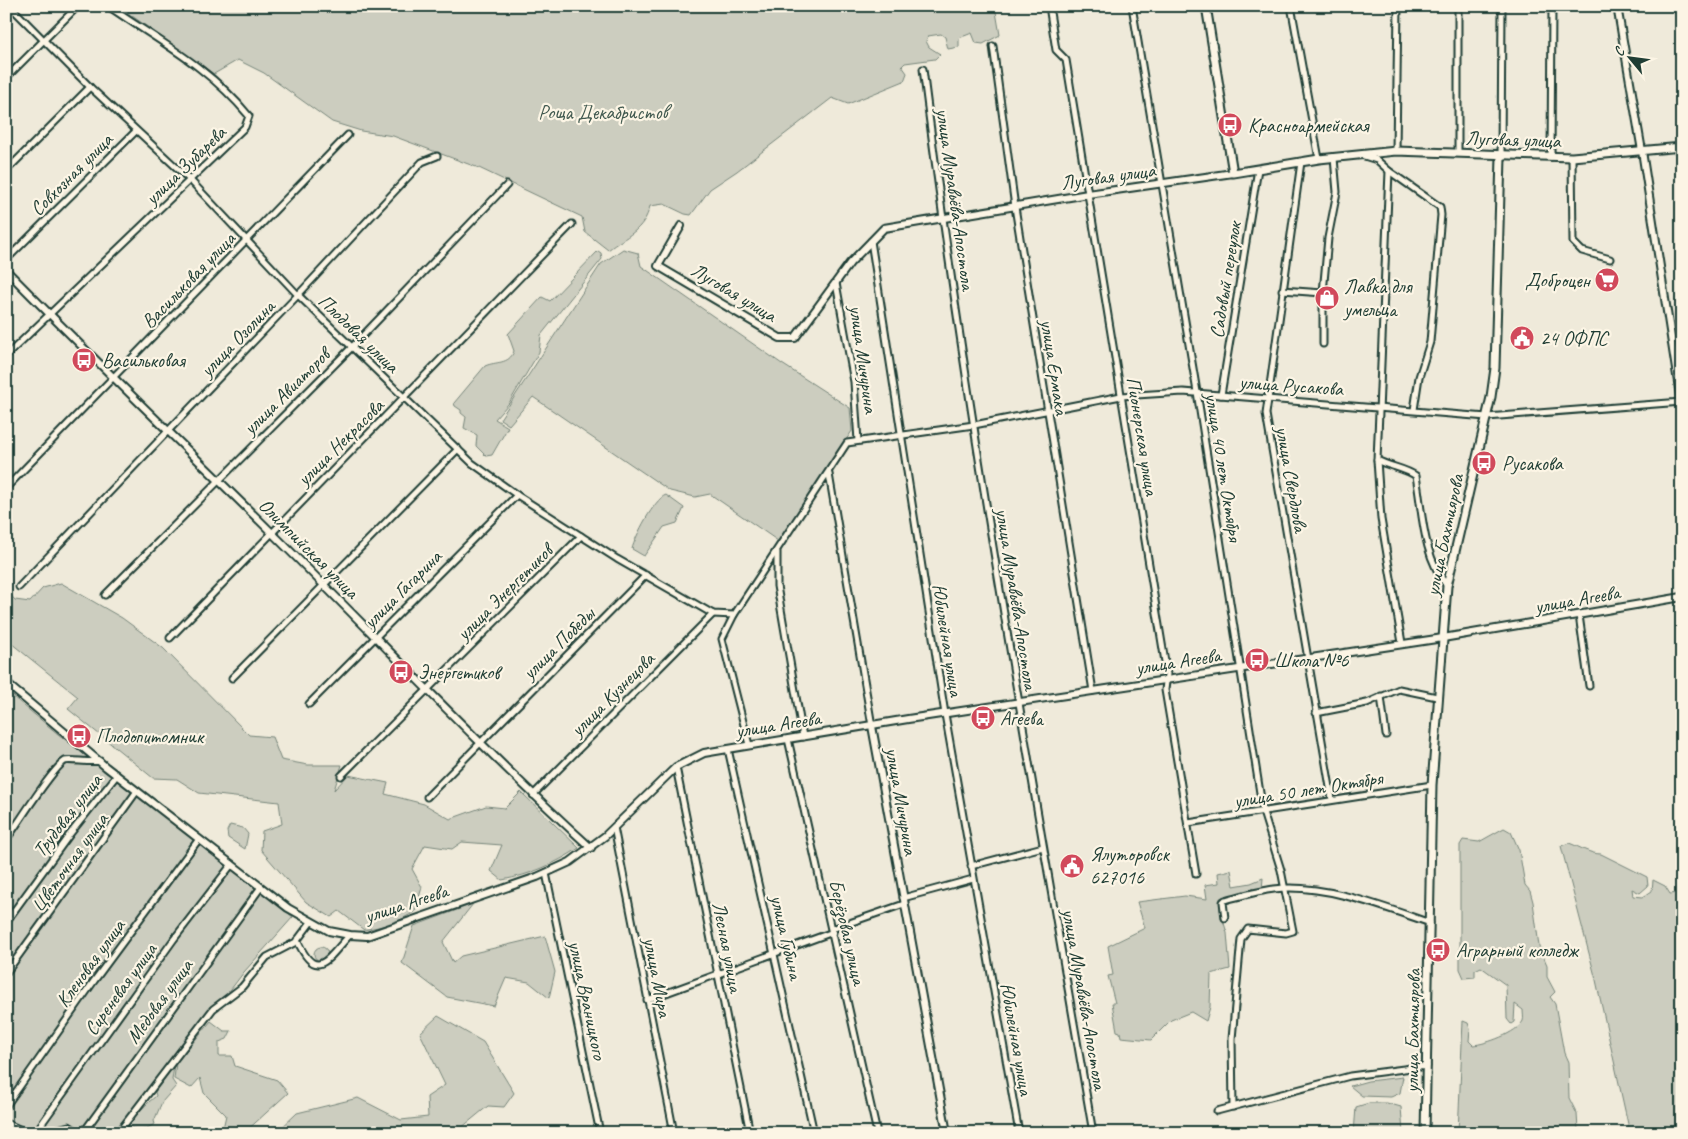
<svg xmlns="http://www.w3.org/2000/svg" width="1688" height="1139" font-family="Caveat,sans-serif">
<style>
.green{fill:#cccdbf;stroke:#76857a}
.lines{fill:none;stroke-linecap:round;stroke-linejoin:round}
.minor-casing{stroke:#1f3d34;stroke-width:9}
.tertiary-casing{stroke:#1f3d34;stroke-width:10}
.secondary-casing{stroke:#1f3d34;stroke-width:11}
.minor{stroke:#fcf5e5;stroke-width:5}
.tertiary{stroke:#fcf5e5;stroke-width:6}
.secondary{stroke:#fcf5e5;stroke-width:7}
.labels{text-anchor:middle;stroke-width:4.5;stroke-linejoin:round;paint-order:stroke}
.park-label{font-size:20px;fill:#425a50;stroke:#fcf5e5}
.poi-label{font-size:20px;fill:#1f3d34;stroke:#fcf5e5;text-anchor:start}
.street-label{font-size:20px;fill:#1f3d34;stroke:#fcf5e5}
</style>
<rect width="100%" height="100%" fill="#efeada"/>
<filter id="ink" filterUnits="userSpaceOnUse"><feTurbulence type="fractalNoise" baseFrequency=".02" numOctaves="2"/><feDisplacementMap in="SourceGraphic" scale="10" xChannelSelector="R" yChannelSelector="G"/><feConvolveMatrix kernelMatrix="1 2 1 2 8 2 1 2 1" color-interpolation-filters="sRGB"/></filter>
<g filter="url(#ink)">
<g class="green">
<path d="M 118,6 L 995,6 L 1000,35 L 983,44 L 976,43 L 972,33 L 959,38 L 959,47 L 948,49 L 945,37 L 941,34 L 928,36 L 926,41 L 929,47 L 940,54 L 935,59 L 905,63 L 902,66 L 907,73 L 904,81 L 848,104 L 832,98 L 737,171 L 710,189 L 691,215 L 685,214 L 664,204 L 650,206 C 644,231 626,236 608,250 L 585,232 L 582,217 L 479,168 L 393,136 L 361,131 L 332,122 L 264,73 L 238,60 L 214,74 Z"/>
<path d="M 623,249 L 638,253 L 641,266 L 782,364 L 850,408 L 852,431 L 778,541 L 710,494 L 695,497 L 670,491 L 533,397 L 509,425 L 500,419 L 601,264 Z"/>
<path d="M 598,251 L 601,253 L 602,259 L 541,335 L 539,352 L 509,403 L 495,419 L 508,427 L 492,455 L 486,456 L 476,446 L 477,435 L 464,428 L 466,417 L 461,413 L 461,410 L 455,406 L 454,403 L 485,366 C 496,361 509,365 514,351 L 508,334 L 542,297 L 550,301 Z"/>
<path d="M 666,495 L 684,508 L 677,523 L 664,527 L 644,556 L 632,549 C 635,537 654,499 666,495 Z"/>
<path d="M 61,583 L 122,618 L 163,648 L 249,735 L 272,737 L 281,760 L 308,765 L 342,765 L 334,790 L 348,775 L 388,783 L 385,794 L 424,804 L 450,819 L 486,806 L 505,808 L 521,792 L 579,848 C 555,864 530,875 502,880 L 491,871 L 502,845 L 462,842 L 452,849 L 425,845 L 412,869 L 422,887 L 415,912 L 392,924 L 364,930 L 339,911 L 331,917 L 306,902 L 261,850 L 262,831 L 282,824 L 279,802 L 199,793 L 177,779 L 153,778 L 68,709 L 78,697 L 6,639 L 6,590 L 15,600 L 30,602 L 43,588 Z"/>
<path d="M 6,691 L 58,734 L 293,917 L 244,972 L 121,1133 L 6,1133 Z"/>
<path d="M 230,825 L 243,828 L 248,834 L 245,849 L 228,838 L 227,831 Z"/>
<path d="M 1504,828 L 1511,832 L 1519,850 L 1525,885 L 1530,891 L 1533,902 L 1539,946 L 1547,965 L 1547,977 L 1555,992 L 1550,997 L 1555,1004 L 1564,1053 L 1568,1062 L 1569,1098 L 1577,1114 L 1578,1129 L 1583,1133 L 1458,1133 L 1463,1021 L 1468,1023 L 1470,1029 L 1469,1041 L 1473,1045 C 1486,1044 1517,1033 1523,1021 C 1524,1018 1523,1014 1523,1010 L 1515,1004 L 1514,1022 L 1511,1024 L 1507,1019 L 1506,985 L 1481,967 L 1475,970 L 1475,977 L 1464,978 L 1460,969 L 1460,845 L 1463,840 L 1479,842 Z"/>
<path d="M 1569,843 C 1580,847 1590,854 1601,854 L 1647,877 L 1648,886 L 1640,893 L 1632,889 L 1633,896 L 1643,897 L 1652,891 L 1653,880 L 1665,886 L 1670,894 L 1677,893 L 1682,895 L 1682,1133 L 1630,1133 L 1596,980 L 1561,846 Z"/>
<path d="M 1231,870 L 1234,886 L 1251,883 L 1263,878 L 1262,890 L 1220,898 L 1220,910 L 1227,933 L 1230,969 L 1211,974 L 1210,1007 L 1206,1021 L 1191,1012 L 1171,1020 L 1151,1040 L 1121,1037 L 1120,1032 L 1117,1031 L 1112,1003 L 1115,1003 L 1108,976 L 1113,975 L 1108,946 L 1145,928 L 1137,902 L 1185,896 L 1207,899 L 1205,885 L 1219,883 L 1218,873 Z"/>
<path d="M 473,904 L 443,942 L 453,963 L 461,956 L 545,936 L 555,972 L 549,998 L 529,982 L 506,978 L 494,1006 L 447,997 L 402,963 L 414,926 Z"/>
<circle cx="321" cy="954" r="7"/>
<path d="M 438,1016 L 483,1042 L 514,1093 L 504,1107 L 488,1106 L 455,1133 L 276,1133 L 297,1113 L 358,1098 L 401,1120 L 428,1117 L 427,1097 L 445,1085 L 420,1033 Z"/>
<path d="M 211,1021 L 224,1031 L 231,1031 L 227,1039 L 219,1042 L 219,1056 L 232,1056 L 235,1066 L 277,1080 L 288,1093 L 244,1133 L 222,1133 L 226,1115 L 204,1093 L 200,1078 L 191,1088 L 174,1079 L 176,1063 Z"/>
<path d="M 174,1066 L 172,1080 L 176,1086 L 162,1102 L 154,1121 L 155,1124 L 139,1132 L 128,1125 C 136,1115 147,1103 156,1096 L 155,1092 Z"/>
<path d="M 1403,1077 L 1400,1093 L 1391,1097 L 1362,1096 L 1350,1086 L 1368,1081 Z"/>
<path d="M 1369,1103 L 1387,1103 L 1401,1107 L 1403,1133 L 1354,1133 L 1356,1107 Z"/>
</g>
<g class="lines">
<defs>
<g id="minor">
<path d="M 10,6 L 90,87 L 191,181 L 298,295 L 472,463 L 517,495 L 617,559 L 713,614 L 734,615"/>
<path d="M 1049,6 L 1056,50 L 1066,60 L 1167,674 L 1165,690 L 1196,874"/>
<path d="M 1132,6 L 1197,392 L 1263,812 L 1281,870 L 1293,931 L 1286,933 L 1248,929 L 1241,939 L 1232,1039 L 1233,1107"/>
<path d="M 1291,6 L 1319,159"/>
<path d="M 993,46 L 1015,207 L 1093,691"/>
<path d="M 923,69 C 968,425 1032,779 1093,1133"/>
<path d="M 6,78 L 78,6"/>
<path d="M 1396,151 L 1398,6"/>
<path d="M 1458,153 L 1458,6"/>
<path d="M 1361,155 L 1377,160 L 1389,171 L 1377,460 C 1390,467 1405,468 1416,476 C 1423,514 1422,554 1447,586"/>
<path d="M 1501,156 L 1502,6"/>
<path d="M 1551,157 L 1552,6"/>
<path d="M 1572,157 L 1573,242 L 1582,251 L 1610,259"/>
<path d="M 1301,162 L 1266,414 L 1332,799"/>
<path d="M 6,171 L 90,87"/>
<path d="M 1389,171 L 1440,207 L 1441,215 L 1430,342 L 1419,377 L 1414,410"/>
<path d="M 871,241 L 945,714 L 1019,1133"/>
<path d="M 6,260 L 136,131"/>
<path d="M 836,283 L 854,382 L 858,441"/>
<path d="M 1282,290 L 1323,293"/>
<path d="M 1323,344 L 1323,293 L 1328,238 L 1337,192 L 1334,158"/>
<path d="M 6,356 L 245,127 L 249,116 C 208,66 160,42 108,6"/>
<path d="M 1221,395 L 1258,169"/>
<path d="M 1377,460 L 1381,519 L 1402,643"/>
<path d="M 829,474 L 872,726"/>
<path d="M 6,488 L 348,135"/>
<path d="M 777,552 L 777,586 L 803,737"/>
<path d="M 19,587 L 298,295 L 422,162 L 437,156"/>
<path d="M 105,595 L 352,347 L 507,185"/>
<path d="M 1579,615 L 1589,686"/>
<path d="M 170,638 L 572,224"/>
<path d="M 232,678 L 458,449"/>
<path d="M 1381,696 L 1386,735"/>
<path d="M 309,704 L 517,495"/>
<path d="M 1316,713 L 1367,703 L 1399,689 L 1437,697"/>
<path d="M 788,739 L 877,1133"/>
<path d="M 749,745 L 722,639 L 734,615 L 847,443 L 974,425 L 1121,396 L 1183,392 L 1487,417 L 1682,402"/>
<path d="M 728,749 L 814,1133"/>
<path d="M 676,767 L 750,1133"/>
<path d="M 341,776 L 581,536"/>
<path d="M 533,795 L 713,614"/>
<path d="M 427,797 L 646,575"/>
<path d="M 1188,823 L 1432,785"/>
<path d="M 614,827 L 674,1133"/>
<path d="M 6,840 C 18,824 51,770 65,761 C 69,759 91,763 100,761"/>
<path d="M 971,866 L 1043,847"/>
<path d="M 546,873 L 600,1133"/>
<path d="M 903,898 L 973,879"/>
<path d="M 1225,918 L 1223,902 L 1225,900 C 1241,896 1258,891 1274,889 C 1323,883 1384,907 1430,923"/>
<path d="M 6,922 L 70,834 L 117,775"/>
<path d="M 832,929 L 904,904"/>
<path d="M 297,940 C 317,985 328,957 350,935"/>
<path d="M 6,973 L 137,791"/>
<path d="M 647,1000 L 833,932"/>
<path d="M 6,1106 L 94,981 L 199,839"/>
<path d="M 1217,1111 L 1350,1076 L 1427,1066"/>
<path d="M 6,1123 L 28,1133"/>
<path d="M 35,1133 L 174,939 L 232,864"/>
<path d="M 42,1133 L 69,1126 L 80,1133"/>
<path d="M 83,1133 L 261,887"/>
<path d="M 118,1133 L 213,1009 L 242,987 L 267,957 L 296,942 L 311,922"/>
</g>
<g id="tertiary">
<path d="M 1617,6 L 1642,151 L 1682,408"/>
<path d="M 681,226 L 658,266 L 780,338 L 795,338 L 850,263 L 884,228 L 1088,194 L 1233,173"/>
<path d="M 6,270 C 93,359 182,444 270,531 C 377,637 480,747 591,848"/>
<path d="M 6,683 L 106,767 L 288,908 L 329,931 L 350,935 L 367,936 L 537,877 L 570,862 L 605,836 L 676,767 L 704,753 L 908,719 L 1443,638 L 1682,597"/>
<path d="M 872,726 L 947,1133"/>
</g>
<g id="secondary">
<path d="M 1206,6 L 1233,173 L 1319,159 L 1396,151 L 1572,157 L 1682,147"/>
<path d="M 1425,1133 L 1432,785 L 1447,586 L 1491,397 L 1495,368 L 1501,157"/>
</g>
</defs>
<use href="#minor" class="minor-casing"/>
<use href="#tertiary" class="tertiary-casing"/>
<use href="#secondary" class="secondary-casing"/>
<use href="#minor" class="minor"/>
<use href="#tertiary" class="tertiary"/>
<use href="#secondary" class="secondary"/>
</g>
</g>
<defs>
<symbol id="bus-disc" viewBox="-11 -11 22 22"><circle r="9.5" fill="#d1495b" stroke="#fcf5e5"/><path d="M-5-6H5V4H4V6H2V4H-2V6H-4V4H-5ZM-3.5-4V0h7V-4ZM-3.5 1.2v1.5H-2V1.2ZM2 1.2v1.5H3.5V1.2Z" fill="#fff"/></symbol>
<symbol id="supermarket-disc" viewBox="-11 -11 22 22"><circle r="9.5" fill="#d1495b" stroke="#fcf5e5"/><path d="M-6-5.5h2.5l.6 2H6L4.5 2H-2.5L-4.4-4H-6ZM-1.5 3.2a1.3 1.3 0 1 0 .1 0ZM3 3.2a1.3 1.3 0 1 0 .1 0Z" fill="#fff"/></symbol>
<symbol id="shop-disc" viewBox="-11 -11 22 22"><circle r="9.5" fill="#d1495b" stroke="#fcf5e5"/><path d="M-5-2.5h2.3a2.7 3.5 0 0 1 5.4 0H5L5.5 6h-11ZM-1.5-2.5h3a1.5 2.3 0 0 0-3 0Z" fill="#fff"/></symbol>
<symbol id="civic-disc" viewBox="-11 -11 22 22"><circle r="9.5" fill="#d1495b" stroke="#fcf5e5"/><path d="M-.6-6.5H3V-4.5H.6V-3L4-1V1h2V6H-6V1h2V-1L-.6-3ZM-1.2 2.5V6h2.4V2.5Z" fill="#fff"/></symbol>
</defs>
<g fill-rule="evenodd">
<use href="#bus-disc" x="1216" y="111" width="28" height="28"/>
<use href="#supermarket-disc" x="1593" y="266" width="28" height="28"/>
<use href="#shop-disc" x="1313" y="284" width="28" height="28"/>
<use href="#civic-disc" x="1508" y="324" width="28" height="28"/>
<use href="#bus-disc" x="70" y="346" width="28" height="28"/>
<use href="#bus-disc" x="1470" y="449" width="28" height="28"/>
<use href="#bus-disc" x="1243" y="646" width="28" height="28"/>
<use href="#bus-disc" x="387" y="658" width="28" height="28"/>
<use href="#bus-disc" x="969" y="704" width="28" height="28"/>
<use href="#bus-disc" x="65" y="722" width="28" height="28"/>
<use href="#civic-disc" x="1058" y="852" width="28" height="28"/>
<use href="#bus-disc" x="1424" y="936" width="28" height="28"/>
</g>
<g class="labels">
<g class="park-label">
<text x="603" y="119">Роща Декабристов</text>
</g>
<g class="poi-label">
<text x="1248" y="132">Красноармейская</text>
<text x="1590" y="287" text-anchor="end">Доброцен</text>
<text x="1344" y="293">Лавка для<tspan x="1344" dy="23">умельца</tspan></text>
<text x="1540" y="345">24 ОФПС</text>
<text x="102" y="367">Васильковая</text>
<text x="1502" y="470">Русакова</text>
<text x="1274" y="667">Школа №6</text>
<text x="418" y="679">Энергетиков</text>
<text x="1000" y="725">Агеева</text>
<text x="96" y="743">Плодопитомник</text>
<text x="1090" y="861">Ялуторовск<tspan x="1090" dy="23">627016</tspan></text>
<text x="1456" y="957">Аграрный колледж</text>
</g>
<g class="street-label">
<text transform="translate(1513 139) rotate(2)" y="7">Луговая улица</text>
<text transform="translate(185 165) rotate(-44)" y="7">улица Зубарева</text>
<text transform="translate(71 174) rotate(-45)" y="7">Совхозная улица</text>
<text transform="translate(1108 176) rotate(-8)" y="7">Луговая улица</text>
<text transform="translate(956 199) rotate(82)" y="7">улица Муравьёва-Апостола</text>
<text transform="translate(188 280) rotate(-46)" y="7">Васильковая улица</text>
<text transform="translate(1225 280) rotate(-81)" y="7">Садовый переулок</text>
<text transform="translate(734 292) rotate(31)" y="7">Луговая улица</text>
<text transform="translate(359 333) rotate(44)" y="7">Плодовая улица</text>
<text transform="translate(237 338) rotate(-46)" y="7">улица Озолина</text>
<text transform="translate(864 359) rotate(82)" y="7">улица Мичурина</text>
<text transform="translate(1055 367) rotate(81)" y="7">улица Ермака</text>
<text transform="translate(1291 385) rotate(4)" y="7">улица Русакова</text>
<text transform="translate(286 391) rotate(-45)" y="7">улица Авиаторов</text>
<text transform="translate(1143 436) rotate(81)" y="7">Пионерская улица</text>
<text transform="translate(340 442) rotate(-45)" y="7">улица Некрасова</text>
<text transform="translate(1224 467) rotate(81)" y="7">улица 40 лет Октября</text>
<text transform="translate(1292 479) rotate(80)" y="7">улица Свердлова</text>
<text transform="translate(1444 535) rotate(-78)" y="7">улица Бахтиярова</text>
<text transform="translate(309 548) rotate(45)" y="7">Олимпийская улица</text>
<text transform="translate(402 589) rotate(-45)" y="7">улица Гагарина</text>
<text transform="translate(504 592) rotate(-45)" y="7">улица Энергетиков</text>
<text transform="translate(1017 599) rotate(81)" y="7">улица Муравьёва-Апостола</text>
<text transform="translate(1577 599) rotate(-10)" y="7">улица Агеева</text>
<text transform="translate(948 640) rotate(81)" y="7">Юбилейная улица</text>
<text transform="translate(558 643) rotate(-45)" y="7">улица Победы</text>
<text transform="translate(1178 661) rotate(-9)" y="7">улица Агеева</text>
<text transform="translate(612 694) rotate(-45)" y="7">улица Кузнецова</text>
<text transform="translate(778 724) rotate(-9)" y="7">улица Агеева</text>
<text transform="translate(1308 789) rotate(-9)" y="7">улица 50 лет Октября</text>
<text transform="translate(902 801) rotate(80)" y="7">улица Мичурина</text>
<text transform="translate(67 815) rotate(-52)" y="7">Трудовая улица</text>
<text transform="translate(69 862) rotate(-54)" y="7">Цветочная улица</text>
<text transform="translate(406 903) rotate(-18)" y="7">улица Агеева</text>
<text transform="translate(848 932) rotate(77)" y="7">Берёзовая улица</text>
<text transform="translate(787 937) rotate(77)" y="7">улица Губина</text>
<text transform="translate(728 947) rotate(79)" y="7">Лесная улица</text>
<text transform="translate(90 963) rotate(-54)" y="7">Кленовая улица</text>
<text transform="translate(658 977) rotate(79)" y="7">улица Мира</text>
<text transform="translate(120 989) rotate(-54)" y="7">Сиреневая улица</text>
<text transform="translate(1085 999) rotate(80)" y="7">улица Муравьёва-Апостола</text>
<text transform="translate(588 1000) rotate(78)" y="7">улица Враницкого</text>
<text transform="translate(159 1001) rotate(-54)" y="7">Медовая улица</text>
<text transform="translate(1412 1031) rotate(-89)" y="7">улица Бахтиярова</text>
<text transform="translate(1017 1039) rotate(80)" y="7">Юбилейная улица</text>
</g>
</g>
<rect width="1688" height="1139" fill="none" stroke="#fcf5e5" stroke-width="25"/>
<rect x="12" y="12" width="1663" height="1114" fill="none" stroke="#1f3d34" stroke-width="2" filter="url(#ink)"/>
<g transform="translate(1630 58) rotate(299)" stroke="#fcf5e5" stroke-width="4" paint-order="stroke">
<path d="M0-4L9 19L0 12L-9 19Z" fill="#1f3d34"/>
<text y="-8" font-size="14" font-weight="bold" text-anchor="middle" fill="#1f3d34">С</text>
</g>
</svg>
